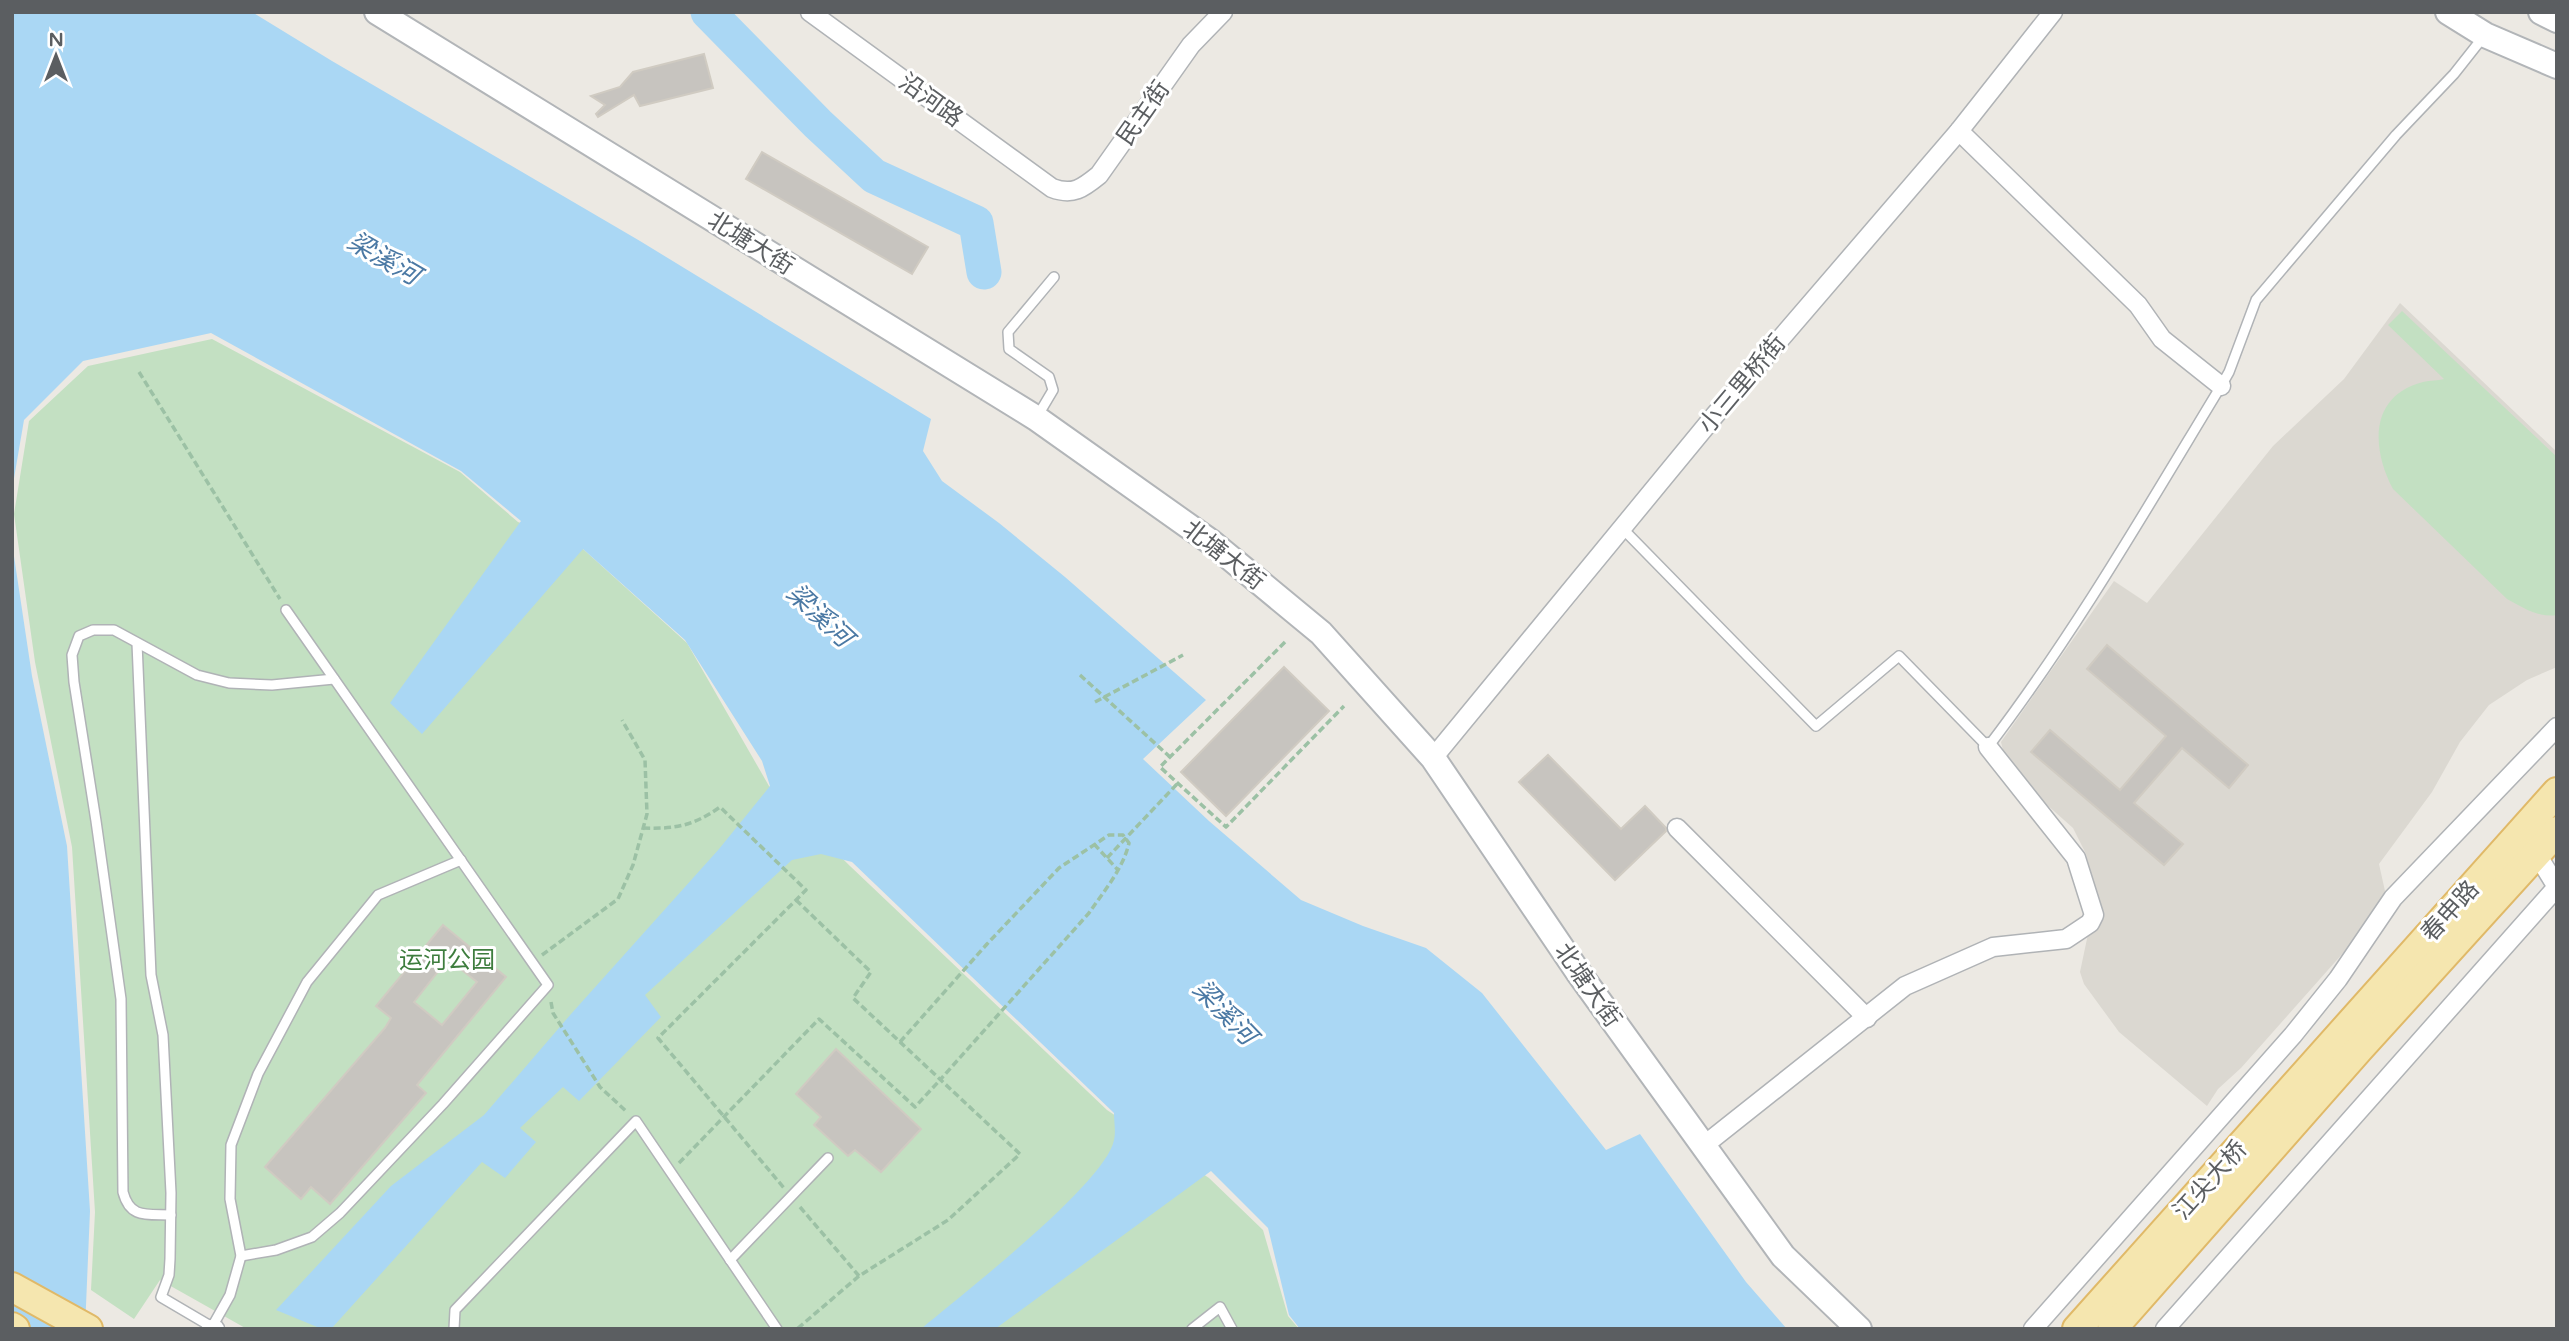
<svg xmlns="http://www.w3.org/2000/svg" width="2569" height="1341" font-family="'Varela Round','Noto Sans SC',sans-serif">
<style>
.education{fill:#dbd8d1}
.green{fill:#c3e0c2}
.water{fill:#aad7f4}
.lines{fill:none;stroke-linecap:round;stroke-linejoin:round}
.river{stroke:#aad7f4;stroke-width:35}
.building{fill:#c7c4bf;stroke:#d0cbc2;stroke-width:2;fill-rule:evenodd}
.service-casing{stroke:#b0b3b6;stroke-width:12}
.minor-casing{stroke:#b0b3b6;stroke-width:21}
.secondary-casing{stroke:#b2b5b8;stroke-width:28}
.primary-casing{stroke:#e0b968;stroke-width:32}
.path{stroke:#9cc1a5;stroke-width:3.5;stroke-dasharray:7 3.5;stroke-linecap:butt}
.service{stroke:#fff;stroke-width:9}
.minor{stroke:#fff;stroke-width:18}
.secondary{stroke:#fff;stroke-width:24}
.primary{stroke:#f5e6af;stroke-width:28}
.path-bridge{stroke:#9cc1a5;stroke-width:3.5;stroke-dasharray:7 3.5;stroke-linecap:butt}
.labels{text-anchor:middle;stroke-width:6;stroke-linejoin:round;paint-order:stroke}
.street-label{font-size:24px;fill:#5b5e61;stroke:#fff}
.park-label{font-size:24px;fill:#3e7d3e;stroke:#fff}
.water-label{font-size:26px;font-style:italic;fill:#4b79a4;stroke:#fff}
</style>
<rect width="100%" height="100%" fill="#ece9e3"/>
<path class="education" d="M 2400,303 L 2557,452 L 2557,667 L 2527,680 L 2489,705 L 2460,742 L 2432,792 L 2379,864 L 2385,891 L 2383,908 L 2241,1068 L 2218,1089 L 2207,1106 L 2119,1032 L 2084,984 L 2080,972 L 2088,934 L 2092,883 L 2086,854 L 2073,828 L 2008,770 L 2001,742 L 2114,581 L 2147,603 L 2273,446 L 2344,379 Z"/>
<g class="green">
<path d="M 2402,311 L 2557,457 L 2557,615 C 2538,618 2522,607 2507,599 L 2393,489 C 2372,450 2368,396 2423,382 C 2430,380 2438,381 2444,379 L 2388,325 Z"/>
<path d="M 212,339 L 460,472 L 518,522 L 583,549 L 687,643 L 769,786 L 850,866 L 1107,1110 L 1209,1178 L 1263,1230 L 1288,1316 L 1299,1329 L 247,1329 L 160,1280 L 134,1319 L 91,1290 L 95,1212 L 72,847 L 35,662 L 14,514 L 29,421 L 88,366 Z"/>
</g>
<g class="water">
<path d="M 12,12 L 252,12 L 332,61 L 640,241 L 931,419 L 923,451 L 942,481 L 999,523 L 1065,577 L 1206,700 L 1143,759 L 1209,821 L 1301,900 L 1363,926 L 1426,948 L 1482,993 L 1606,1150 L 1640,1134 L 1746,1282 L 1787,1329 L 1300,1329 L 1289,1315 L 1268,1228 L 1211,1171 L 995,1329 L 921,1329 C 960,1296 1106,1183 1114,1140 C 1116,1132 1114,1122 1114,1113 L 852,862 L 821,854 L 792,860 L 645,995 L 661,1017 L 579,1101 L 563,1087 L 520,1128 L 536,1142 L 505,1178 L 482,1162 L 331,1329 L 322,1329 L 276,1310 L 391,1186 L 484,1115 L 571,1014 L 719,849 L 770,786 L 762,761 L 685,640 L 583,549 L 422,734 L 390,703 L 521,521 L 461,471 L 211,333 L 83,361 L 24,420 L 12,490 Z"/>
<path d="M 12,543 L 32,676 L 67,846 L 90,1211 L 85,1329 L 12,1329 Z"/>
</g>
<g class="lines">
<path class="river" d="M 708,12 L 818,124 L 874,176 L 976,223 L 984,272"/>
</g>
<g class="building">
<path d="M 704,54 L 713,88 L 640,106 L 634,95 L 598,117 L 596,114 L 605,105 L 591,96 L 620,87 L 633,72 Z"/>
<path d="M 762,152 L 928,247 L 912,274 L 746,179 Z"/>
<path d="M 2107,645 L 2248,765 L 2229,788 L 2182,748 L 2134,803 L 2183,844 L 2164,865 L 2031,752 L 2050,730 L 2120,790 L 2166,736 L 2087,669 Z"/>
<path d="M 1284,667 L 1329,711 L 1226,816 L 1181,772 Z"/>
<path d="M 1548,755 L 1621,829 L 1645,806 L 1666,828 L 1666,831 L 1615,880 L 1519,782 Z"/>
<path d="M 443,925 L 506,977 L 417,1085 L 426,1093 L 330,1204 L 311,1187 L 301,1199 L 265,1167 L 385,1028 L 391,1018 L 376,1006 ZM 448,959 L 477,982 L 442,1025 L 414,1002 Z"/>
<path d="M 836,1049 L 921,1129 L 881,1172 L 855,1150 L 848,1156 L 814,1125 L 821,1117 L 796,1094 Z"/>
</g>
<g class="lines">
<defs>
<g id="service">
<path d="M 1037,417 L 1053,390 L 1049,377 L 1009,349 L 1008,332 L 1054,277"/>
<path d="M 1622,528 L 1816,726 L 1899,656 L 1988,747 C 2075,633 2147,508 2221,386 L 2229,372 L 2256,300 L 2396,135 L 2454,74 L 2484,36"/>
<path d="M 137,643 L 151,975 L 163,1035 L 171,1193 L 170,1259 L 169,1275 L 161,1297 L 212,1327 L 230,1295 L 241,1256 L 230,1199 L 231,1145 L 258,1074 L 307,982 L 378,895 L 461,860"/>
<path d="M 171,1215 C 147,1214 130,1219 123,1192 L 121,999 L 96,821 L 74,682 L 72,655 L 79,636 L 93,630 L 114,630 L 197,675 L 229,683 L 272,685 L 334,679"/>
<path d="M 241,1256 L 276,1250 L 312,1237 L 340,1213 L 443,1104 L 548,985 L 286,610"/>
<path d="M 730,1260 L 828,1158"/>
<path d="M 454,1329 L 455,1310 L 636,1121 L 777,1329"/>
<path d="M 1192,1329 L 1220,1307 L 1232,1329"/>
</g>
<g id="minor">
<path d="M 810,12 L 1052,188 C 1073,196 1083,188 1099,175 L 1191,45 L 1223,12"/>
<path d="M 1959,131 L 2138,305 L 2162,339 L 2221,386"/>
<path d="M 1433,758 L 1715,415 L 1959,131 L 2053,12"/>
<path d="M 1677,828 L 1867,1018"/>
<path d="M 2533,848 L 2557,887"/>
<path d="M 1702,1147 L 1905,986 L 1993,947 L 2066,939 L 2090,923 L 2094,915 L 2076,858 L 1988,747"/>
<path d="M 211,1329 L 215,1329"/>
<path d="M 2033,1329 L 2293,1035 L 2338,979 L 2393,898 L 2557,727"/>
<path d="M 2165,1329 L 2557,887"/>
</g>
<g id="secondary">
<path d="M 377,12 L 1036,418 L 1211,542 L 1321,633 L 1433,758 L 1578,972 L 1783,1256 L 1859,1329"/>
<path d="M 2448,12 L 2485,35 L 2557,66"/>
<path d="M 2541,12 L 2557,20"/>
</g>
<g id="primary">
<path d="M 12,1287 L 88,1329"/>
<path d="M 12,1327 L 15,1329"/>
<path d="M 2077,1329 L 2557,792"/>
<path d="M 2112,1329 L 2359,1049 L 2557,831"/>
</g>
</defs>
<use href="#service" class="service-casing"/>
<use href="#minor" class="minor-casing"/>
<use href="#secondary" class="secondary-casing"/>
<use href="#primary" class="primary-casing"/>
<g class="path">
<path d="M 139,372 L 280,599"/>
<path d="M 1285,642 L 1160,767 L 1226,827 L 1344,706"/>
<path d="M 1080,675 L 1170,757"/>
<path d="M 1095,702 L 1183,655"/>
<path d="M 643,828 C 676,829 693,826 720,807 L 806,890 L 658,1038 L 784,1188"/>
<path d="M 1094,844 L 1118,870"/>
<path d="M 1107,858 L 1178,783"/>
<path d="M 796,900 L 871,972 L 853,998 L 1020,1154 L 948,1220 L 859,1276 L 797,1329"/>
<path d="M 542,955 L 618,899 L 633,865 L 647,814 L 645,760 L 622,720"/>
<path d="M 551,1002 L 553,1013 L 600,1087 L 627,1112"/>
<path d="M 679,1163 L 819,1019 L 915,1107 L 940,1080"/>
<path d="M 800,1207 L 859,1276"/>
</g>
<use href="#service" class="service"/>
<use href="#minor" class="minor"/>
<use href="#secondary" class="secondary"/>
<use href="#primary" class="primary"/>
<path class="path-bridge" d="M 900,1042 L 987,944 L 1059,868 L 1109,835 L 1123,835 L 1129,843 C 1123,869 1104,891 1089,913 L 940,1080"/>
</g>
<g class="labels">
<g class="street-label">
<text transform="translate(931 100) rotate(36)" y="8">沿河路</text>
<text transform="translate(1143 113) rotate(-55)" y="8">民主街</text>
<text transform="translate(751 243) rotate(32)" y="8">北塘大街</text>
<text transform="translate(1742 384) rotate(-50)" y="8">小三里桥街</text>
<text transform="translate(1224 555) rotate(38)" y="8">北塘大街</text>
<text transform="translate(2450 911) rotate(-48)" y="8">春申路</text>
<text transform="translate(1588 985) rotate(55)" y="8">北塘大街</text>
<text transform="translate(2210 1180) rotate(-48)" y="8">江尖大桥</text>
</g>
<g class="park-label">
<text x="447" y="968">运河公园</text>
</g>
<g class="water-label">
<text transform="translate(384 258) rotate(30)" y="9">梁溪河</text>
<text transform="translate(820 615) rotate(43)" y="9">梁溪河</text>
<text transform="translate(1225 1012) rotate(46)" y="9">梁溪河</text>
</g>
</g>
<rect width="2569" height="1341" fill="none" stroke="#5b5e61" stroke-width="28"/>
<g transform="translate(56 56)" stroke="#ffffff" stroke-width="5" paint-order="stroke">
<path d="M0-5L12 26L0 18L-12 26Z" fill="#5b5e61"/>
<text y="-10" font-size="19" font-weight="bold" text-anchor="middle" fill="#5b5e61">N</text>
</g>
</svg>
